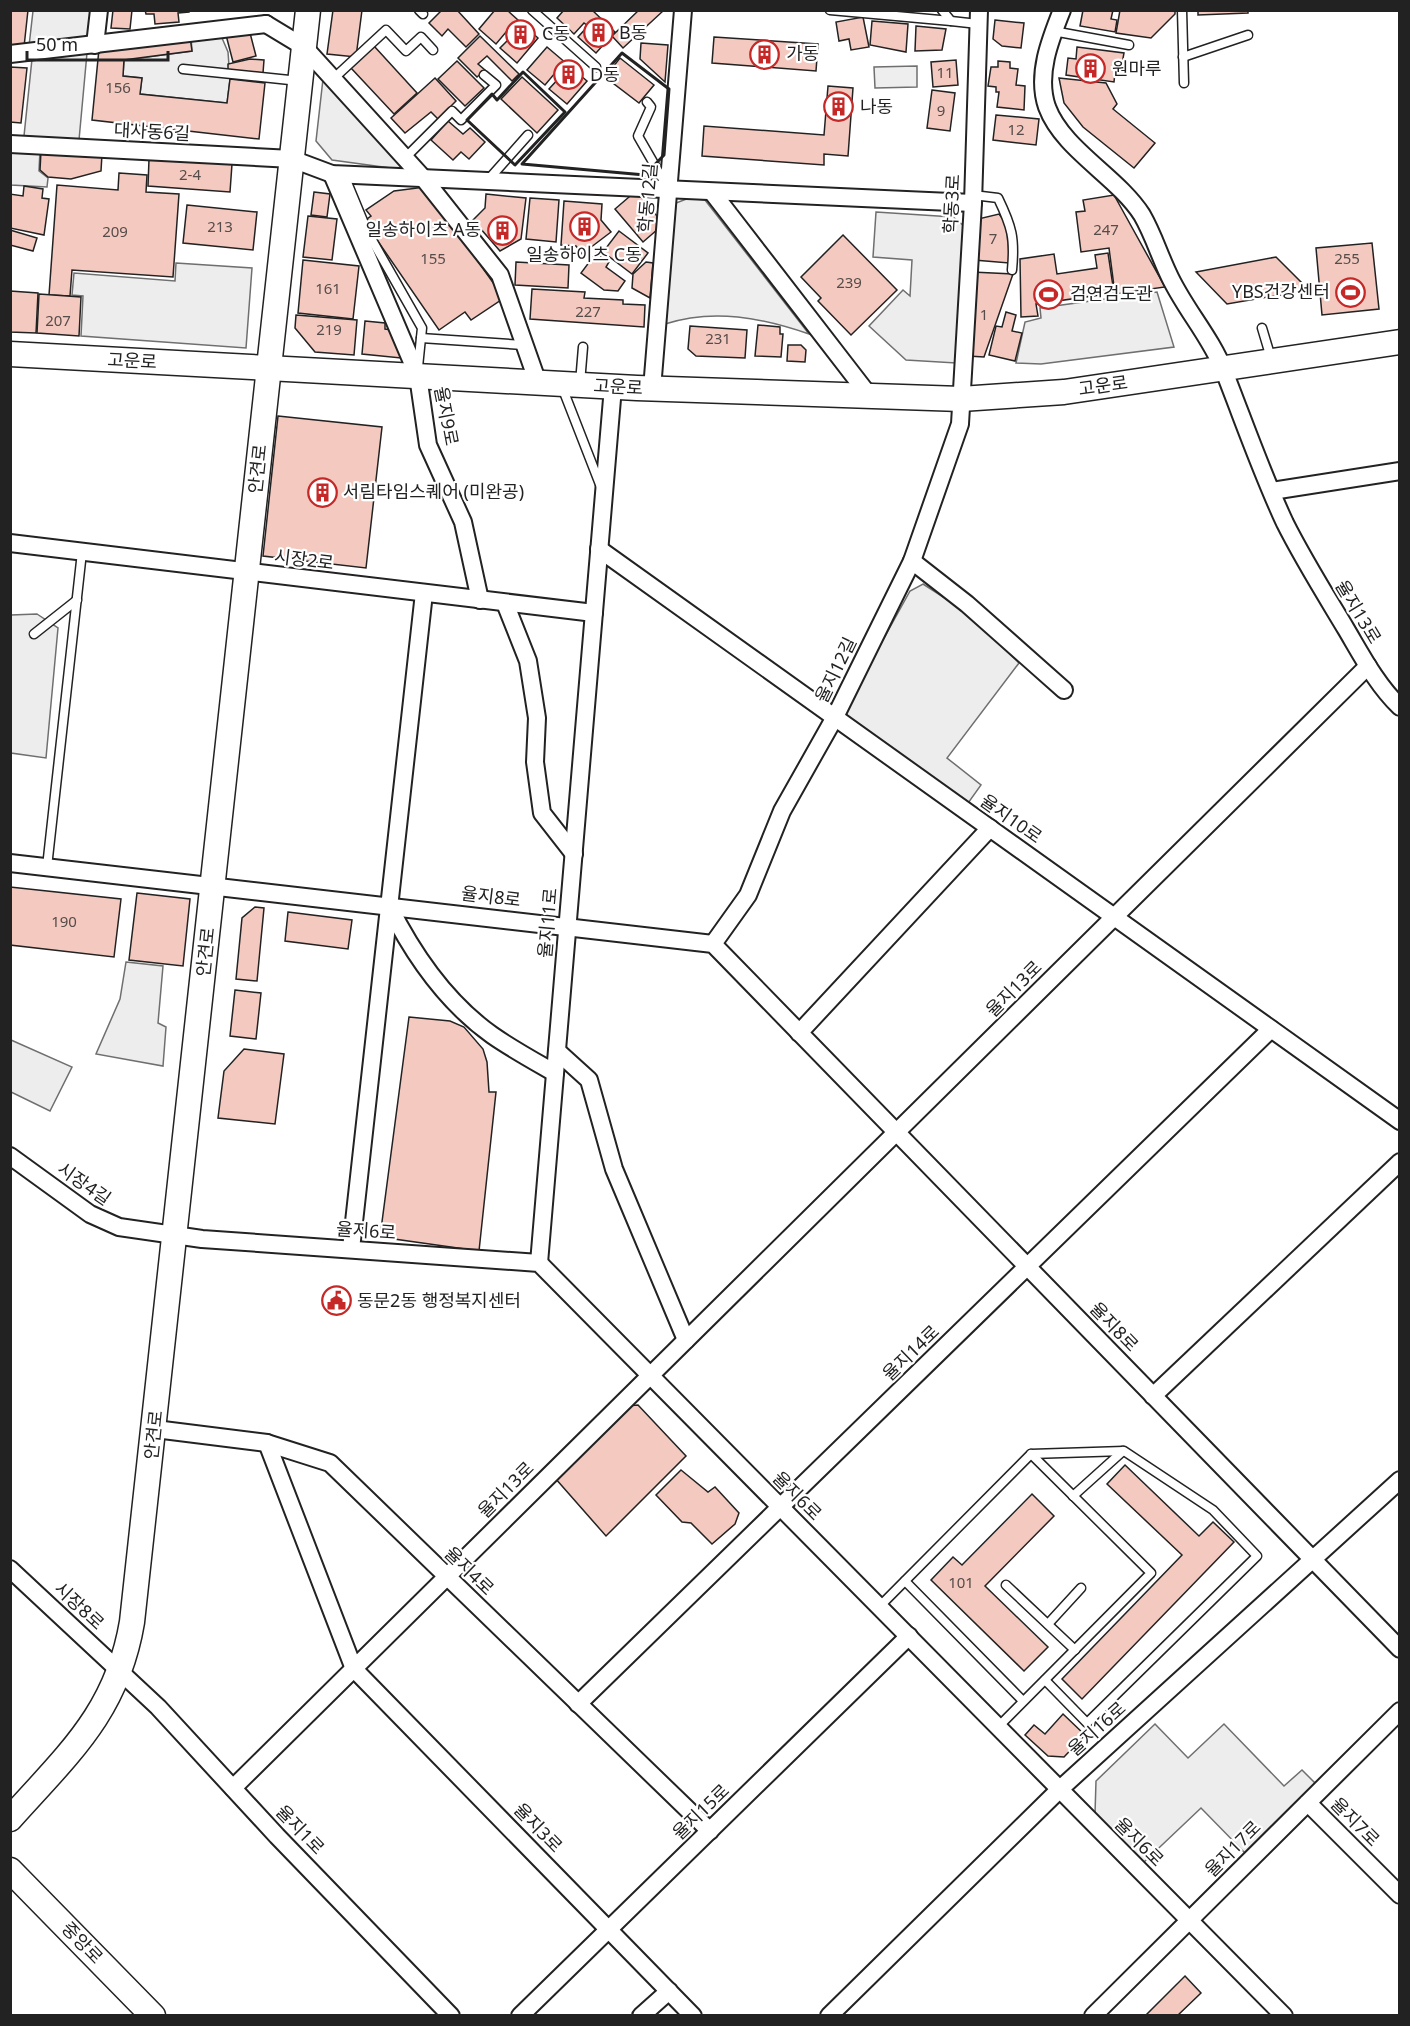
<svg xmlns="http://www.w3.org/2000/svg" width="1410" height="2026" font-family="'Noto Sans','Noto Sans KR',sans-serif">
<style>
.green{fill:#eee;stroke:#6f6f6f;stroke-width:1.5}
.parking{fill:#ededed;stroke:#6f6f6f;stroke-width:1.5}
.building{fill:#f3c9c0;stroke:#222;stroke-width:1.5}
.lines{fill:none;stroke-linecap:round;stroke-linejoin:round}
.lane-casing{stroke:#222;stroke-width:11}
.street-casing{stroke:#222;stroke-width:20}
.secondary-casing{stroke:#222;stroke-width:27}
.lane{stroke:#fff;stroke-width:8}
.street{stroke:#fff;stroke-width:16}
.secondary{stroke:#fff;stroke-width:24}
.wall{stroke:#222;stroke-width:3}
.labels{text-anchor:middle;stroke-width:4.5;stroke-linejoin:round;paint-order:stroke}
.number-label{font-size:15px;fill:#564c4a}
.poi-label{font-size:18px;fill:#222;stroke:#fff;text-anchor:start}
.street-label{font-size:18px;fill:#222;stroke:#fff}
</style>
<rect width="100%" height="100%" fill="#fff"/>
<g class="green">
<path d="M 917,66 L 917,87 L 875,88 L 874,67 Z"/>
<path d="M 689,198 L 705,200 L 809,334 C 762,318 714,308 665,324 L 676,203 Z"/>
</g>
<g class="parking">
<path d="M 33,11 L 93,11 L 90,37 L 29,46 Z"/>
<path d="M 219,31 L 228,52 L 230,79 L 227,103 L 140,94 L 142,78 L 123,76 L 124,60 L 192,51 L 191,37 Z"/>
<path d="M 87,53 L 79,140 L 24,136 L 32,59 Z"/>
<path d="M 323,79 L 405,170 L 332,160 L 316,141 Z"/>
<path d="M 10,148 L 40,150 L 39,171 L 48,178 L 47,187 L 11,185 Z"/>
<path d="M 876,212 L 953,217 L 964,226 L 956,363 L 906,360 L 869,326 L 903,290 L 910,296 L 912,260 L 873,257 Z"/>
<path d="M 176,263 L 252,268 L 246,348 L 81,336 L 83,296 L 72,295 L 74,273 L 175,281 Z"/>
<path d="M 1157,292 L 1174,347 L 1041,364 L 1016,363 L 1025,322 L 1041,318 L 1040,308 Z"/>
<path d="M 923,584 L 962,609 L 1019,663 L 947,758 L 981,785 L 966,806 L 840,718 L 910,591 Z"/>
<path d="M 37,614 L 58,628 L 46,758 L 11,753 L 11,615 Z"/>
<path d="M 126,962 L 163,966 L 158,1023 L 166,1027 L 163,1066 L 96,1054 L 120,999 Z"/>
<path d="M 11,1040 L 72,1067 L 50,1111 L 11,1092 Z"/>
<path d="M 1155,1724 L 1188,1758 L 1224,1724 L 1284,1786 L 1302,1770 L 1317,1785 L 1245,1853 L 1201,1808 L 1143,1863 L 1095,1814 L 1096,1781 Z"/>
</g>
<g class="building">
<path d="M 10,10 L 28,10 L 24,47 L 10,46 Z"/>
<path d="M 113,10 L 132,10 L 130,29 L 111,28 Z"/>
<path d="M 145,10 L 189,10 L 189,12 L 178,13 L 179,22 L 155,24 L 154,14 L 146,14 Z"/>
<path d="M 333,10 L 362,10 L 356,57 L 327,54 Z"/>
<path d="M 442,10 L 457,10 L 479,34 L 466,47 L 448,29 L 442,36 L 429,23 Z"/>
<path d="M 495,10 L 507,10 L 538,38 L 517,63 L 500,48 L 511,37 L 506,32 L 496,44 L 479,29 Z"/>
<path d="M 564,10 L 592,10 L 615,32 L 596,53 L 578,37 L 588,26 L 584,23 L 574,34 L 557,18 Z"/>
<path d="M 639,10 L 663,11 L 623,48 L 612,36 Z"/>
<path d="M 1083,10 L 1113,10 L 1111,19 L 1117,20 L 1115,32 L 1080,26 Z"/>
<path d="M 1120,10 L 1175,10 L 1175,14 L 1151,38 L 1116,33 Z"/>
<path d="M 1198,10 L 1248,10 L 1248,13 L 1198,15 Z"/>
<path d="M 863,17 L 869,47 L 851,50 L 849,39 L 839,41 L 836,22 Z"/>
<path d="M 995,20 L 1024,23 L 1021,48 L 1002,46 L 993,39 Z"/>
<path d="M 872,21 L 908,24 L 906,52 L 870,45 Z"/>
<path d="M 916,26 L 946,29 L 942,50 L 915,51 Z"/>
<path d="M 249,29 L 256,56 L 233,62 L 226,35 Z"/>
<path d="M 480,36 L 519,74 L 512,81 L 487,56 L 478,64 L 485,70 L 477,77 L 458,58 Z"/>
<path d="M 190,37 L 192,51 L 124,60 L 123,76 L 142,78 L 140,94 L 227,103 L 230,79 L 265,83 L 259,139 L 92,120 L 99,49 Z"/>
<path d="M 714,37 L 818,44 L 816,71 L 712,63 Z"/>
<path d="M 641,43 L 668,45 L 665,82 L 640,59 Z"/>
<path d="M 374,46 L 417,93 L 394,114 L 351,68 Z"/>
<path d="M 547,47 L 587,81 L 567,104 L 549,89 L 560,77 L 555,73 L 545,85 L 527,70 Z"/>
<path d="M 1077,47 L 1124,53 L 1122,64 L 1116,63 L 1114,82 L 1066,75 L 1068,58 L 1076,59 Z"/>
<path d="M 620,58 L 654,85 L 639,103 L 605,77 Z"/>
<path d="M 250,59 L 264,60 L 263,73 L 228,70 L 228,64 Z"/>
<path d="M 956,60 L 958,85 L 933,87 L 931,62 Z"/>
<path d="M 457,61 L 484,88 L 465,106 L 438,79 Z"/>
<path d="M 998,61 L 1010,62 L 1010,68 L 1018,69 L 1016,85 L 1025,86 L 1024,110 L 997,107 L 999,92 L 996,92 L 996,87 L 988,86 L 991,67 L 998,67 Z"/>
<path d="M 10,67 L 27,68 L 21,123 L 10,122 Z"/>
<path d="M 522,77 L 558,110 L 537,133 L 501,99 Z"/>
<path d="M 435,78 L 456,101 L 438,119 L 431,112 L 405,133 L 391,118 Z"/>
<path d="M 1059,78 L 1106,83 L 1117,104 L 1113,109 L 1155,143 L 1134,168 L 1083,127 L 1064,103 Z"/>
<path d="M 828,86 L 853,88 L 848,156 L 824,154 L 824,165 L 702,156 L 704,126 L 824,135 Z"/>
<path d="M 932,90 L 955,93 L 950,131 L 927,128 Z"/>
<path d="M 996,115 L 1039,119 L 1036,145 L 993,140 Z"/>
<path d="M 448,121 L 463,134 L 470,128 L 485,142 L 469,159 L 461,152 L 453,160 L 431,140 Z"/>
<path d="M 41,151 L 102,154 L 101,171 L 71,179 L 48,177 L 40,170 Z"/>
<path d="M 149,159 L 232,164 L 230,192 L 148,186 Z"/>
<path d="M 119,173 L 147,175 L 146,192 L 179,194 L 173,277 L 72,270 L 70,296 L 49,295 L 57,185 L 118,190 Z"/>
<path d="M 24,186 L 43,189 L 42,198 L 49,199 L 44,235 L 10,228 L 10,194 L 23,196 Z"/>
<path d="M 425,187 L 504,298 L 471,320 L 465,312 L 439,330 L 364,221 L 371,216 L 366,210 L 394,191 Z"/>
<path d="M 636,191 L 657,216 L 658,229 L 643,242 L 615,209 Z"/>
<path d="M 314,192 L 330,194 L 327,217 L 311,215 Z"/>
<path d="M 486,194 L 526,198 L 521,239 L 500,251 L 473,220 L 485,208 Z"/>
<path d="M 1114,195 L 1165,287 L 1115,294 L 1109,248 L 1081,252 L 1076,212 L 1085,211 L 1083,200 Z"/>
<path d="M 530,198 L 559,200 L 556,242 L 526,239 Z"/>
<path d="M 564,201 L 602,204 L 601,220 L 611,232 L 582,254 L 576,246 L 561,245 Z"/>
<path d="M 187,205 L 257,212 L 253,250 L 183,243 Z"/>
<path d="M 999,214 L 1009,227 L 1009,263 L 974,260 L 978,219 Z"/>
<path d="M 308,216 L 337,219 L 332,260 L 303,257 Z"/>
<path d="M 10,230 L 37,238 L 33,251 L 10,245 Z"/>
<path d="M 619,231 L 648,253 L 632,274 L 603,252 Z"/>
<path d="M 843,235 L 897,290 L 851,335 L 818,301 L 821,298 L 801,277 Z"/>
<path d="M 1372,243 L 1379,309 L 1322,315 L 1316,248 Z"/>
<path d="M 596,253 L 609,262 L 606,267 L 625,281 L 618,291 L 604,290 L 581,273 Z"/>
<path d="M 1108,253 L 1114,293 L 1036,304 L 1038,316 L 1021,317 L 1020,259 L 1054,254 L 1057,274 L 1097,268 L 1095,255 Z"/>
<path d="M 1276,257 L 1309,290 L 1227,304 L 1196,272 Z"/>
<path d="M 303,260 L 359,266 L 353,319 L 298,313 Z"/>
<path d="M 516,262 L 569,265 L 568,288 L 515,285 Z"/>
<path d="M 646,262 L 653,263 L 650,298 L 632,288 L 633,274 Z"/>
<path d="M 972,272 L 1013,274 L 984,357 L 968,356 Z"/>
<path d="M 532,289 L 585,292 L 584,298 L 623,300 L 623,304 L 645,305 L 644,327 L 530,319 Z"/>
<path d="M 10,291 L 38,293 L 36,333 L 10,332 Z"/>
<path d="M 39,294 L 81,297 L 79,336 L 37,333 Z"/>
<path d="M 1006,312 L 1016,315 L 1012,331 L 1022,333 L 1015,361 L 989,355 L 996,326 L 1002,327 Z"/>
<path d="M 296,315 L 357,320 L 354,355 L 315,352 L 295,328 Z"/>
<path d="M 365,321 L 385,323 L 385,329 L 393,330 L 402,346 L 401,358 L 362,354 Z"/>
<path d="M 758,325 L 780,327 L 780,334 L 783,334 L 781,357 L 755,356 Z"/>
<path d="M 690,326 L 747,330 L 745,358 L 696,356 L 688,349 Z"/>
<path d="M 788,345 L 801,345 L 806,350 L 805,362 L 787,361 Z"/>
<path d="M 278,416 L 382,427 L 366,568 L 263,556 Z"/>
<path d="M 10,887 L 121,899 L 114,957 L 10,945 Z"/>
<path d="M 137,893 L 190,899 L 183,966 L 129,960 Z"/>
<path d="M 255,907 L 264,908 L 257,981 L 236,979 L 242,918 Z"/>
<path d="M 288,912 L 352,920 L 348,949 L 285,941 Z"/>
<path d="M 235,990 L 261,993 L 256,1039 L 230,1036 Z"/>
<path d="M 409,1017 L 450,1021 L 464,1027 L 483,1049 L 487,1062 L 489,1092 L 496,1092 L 479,1251 L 380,1237 Z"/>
<path d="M 244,1049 L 284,1054 L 275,1124 L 218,1118 L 224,1071 Z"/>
<path d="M 638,1405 L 686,1456 L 606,1536 L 555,1478 L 626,1406 Z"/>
<path d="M 1125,1465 L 1199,1536 L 1213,1522 L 1234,1542 L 1082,1699 L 1062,1679 L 1182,1555 L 1107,1484 Z"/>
<path d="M 681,1470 L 708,1492 L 715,1487 L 739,1513 L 735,1524 L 712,1544 L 691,1523 L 682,1522 L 656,1495 Z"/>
<path d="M 1032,1494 L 1054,1516 L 985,1586 L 1048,1647 L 1024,1671 L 931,1580 L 953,1557 L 962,1565 Z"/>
<path d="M 1063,1714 L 1085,1735 L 1064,1757 L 1048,1756 L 1025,1735 L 1034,1725 L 1045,1734 Z"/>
<path d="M 1185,1976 L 1201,1993 L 1177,2016 L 1145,2016 Z"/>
</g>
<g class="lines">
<defs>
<g id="lane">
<path d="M 419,10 L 423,14"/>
<path d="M 532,10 L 596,67"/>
<path d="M 830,10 L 951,21"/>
<path d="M 942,10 L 951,21 L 978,24"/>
<path d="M 1182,10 L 1184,83"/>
<path d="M 1053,31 L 1129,45"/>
<path d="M 1183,57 L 1248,35"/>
<path d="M 183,69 L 299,81"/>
<path d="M 333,79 L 386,30 L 406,51 L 421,37 L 433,50"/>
<path d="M 647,102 L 651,107 L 638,136 L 665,183"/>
<path d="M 405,158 L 452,111 L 461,120 L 496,85 L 484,75"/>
<path d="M 344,175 L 368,233 L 422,328 L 418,367"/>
<path d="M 488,180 L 528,135"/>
<path d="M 973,195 L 998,198 C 1012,227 1015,238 1012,270"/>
<path d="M 1262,328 L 1271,358"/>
<path d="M 421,338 L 523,345"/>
<path d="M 580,383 L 583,347"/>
<path d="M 562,387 L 601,487"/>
<path d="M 34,634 L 77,600"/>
<path d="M 47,867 L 82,552"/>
<path d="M 1031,1454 L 1124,1451 L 1213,1510 L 1257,1556 L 1087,1723 L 1045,1680"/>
<path d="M 1073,1496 L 1123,1451"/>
<path d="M 905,1581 L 1023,1701"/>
<path d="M 1006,1585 L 1075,1650"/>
<path d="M 879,1607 L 1031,1454 L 1151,1573 L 998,1727"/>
<path d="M 1048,1624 L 1081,1588"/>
</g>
<g id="street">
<path d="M 1062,10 C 1050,40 1036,75 1047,107 C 1063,150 1117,176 1142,215 C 1153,234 1159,254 1168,273 C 1183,307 1211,337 1224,371 C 1244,422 1262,474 1285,523 C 1303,559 1325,594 1346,629 C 1362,656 1377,685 1400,707"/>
<path d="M 266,24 L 304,47 L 424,179 L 500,275 L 538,383"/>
<path d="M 95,45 L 99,10"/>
<path d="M 10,54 L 266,24"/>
<path d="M 10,144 L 292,159 L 332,174 L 973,203"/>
<path d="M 332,174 L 418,376 L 428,445 L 463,522 L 480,600"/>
<path d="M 712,192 L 871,398"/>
<path d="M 652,389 L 683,10"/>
<path d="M 1272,491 L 1400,471"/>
<path d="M 10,543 L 594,613"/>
<path d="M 599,549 L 1400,1121"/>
<path d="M 912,561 L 967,604 L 1064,690"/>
<path d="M 505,603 L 528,661 L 537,718 L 535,762 L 542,813 L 574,854"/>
<path d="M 10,863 L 713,944 L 1400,1649"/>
<path d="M 389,906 C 413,954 447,1003 492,1035 C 512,1049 534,1061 555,1073"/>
<path d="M 713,944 L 748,895 L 782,811 L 835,717 L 912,561 L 960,424 L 973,203 L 979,10"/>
<path d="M 799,1033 L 990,828"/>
<path d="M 557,1051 L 589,1080 L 614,1169 L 686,1340"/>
<path d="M 10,1156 L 90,1214 L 119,1227 L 202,1239 L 539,1263 L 1284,2016"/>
<path d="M 351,1249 L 424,593"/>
<path d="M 539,1263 L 613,387"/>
<path d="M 1153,1396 L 1400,1162"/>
<path d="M 155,1429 L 267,1443 L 330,1463 L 710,1831"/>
<path d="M 267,1443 L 354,1669 L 693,2016"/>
<path d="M 10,1569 L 158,1707 L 277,1836 L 451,2016"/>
<path d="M 578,1704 L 1271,1029"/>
<path d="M 233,1788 L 1368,666"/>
<path d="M 1308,1803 L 1400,1895"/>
<path d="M 520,2016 L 909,1636"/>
<path d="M 641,2016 L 669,1991"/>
<path d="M 829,2016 L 1060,1789 L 1400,1480"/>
<path d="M 1093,2016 L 1400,1711"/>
</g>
<g id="secondary">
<path d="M 10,354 L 637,388 L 961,399 L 1064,392 L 1400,342"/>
<path d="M 10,1819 C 68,1754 117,1712 132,1622 L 308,10"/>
<path d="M 10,1870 L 153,2016"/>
</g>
</defs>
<use href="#lane" class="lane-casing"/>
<use href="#street" class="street-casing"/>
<use href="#secondary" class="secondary-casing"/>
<use href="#lane" class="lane"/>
<use href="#street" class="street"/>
<use href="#secondary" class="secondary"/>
<g class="wall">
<path d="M 622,53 L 669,89 L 664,155 L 645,175 L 522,164 Z"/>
<path d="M 523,72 L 565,112 L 515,165 L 467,120 L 492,94 L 497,100 Z"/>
</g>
</g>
<defs>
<symbol id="building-ring" viewBox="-11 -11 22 22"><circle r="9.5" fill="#fff" stroke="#c62828" stroke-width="1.5"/><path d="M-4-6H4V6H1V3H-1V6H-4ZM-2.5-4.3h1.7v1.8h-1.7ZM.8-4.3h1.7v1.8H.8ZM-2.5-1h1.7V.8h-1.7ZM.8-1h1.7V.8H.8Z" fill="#c62828"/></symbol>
<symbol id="stadium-ring" viewBox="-11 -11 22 22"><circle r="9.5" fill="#fff" stroke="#c62828" stroke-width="1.5"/><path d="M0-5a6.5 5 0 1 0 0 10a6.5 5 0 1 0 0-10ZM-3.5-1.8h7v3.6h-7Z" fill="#c62828"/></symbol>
<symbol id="civic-ring" viewBox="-11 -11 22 22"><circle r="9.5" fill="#fff" stroke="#c62828" stroke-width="1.5"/><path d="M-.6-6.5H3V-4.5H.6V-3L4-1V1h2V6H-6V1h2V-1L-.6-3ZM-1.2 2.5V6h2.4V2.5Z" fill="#c62828"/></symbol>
</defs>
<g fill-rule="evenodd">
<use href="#building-ring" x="582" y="16" width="33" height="33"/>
<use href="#building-ring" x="504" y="18" width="33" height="33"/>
<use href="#building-ring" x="748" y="38" width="33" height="33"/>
<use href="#building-ring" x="1074" y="52" width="33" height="33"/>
<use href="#building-ring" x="552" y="58" width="33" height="33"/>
<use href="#building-ring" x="822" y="90" width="33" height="33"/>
<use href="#building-ring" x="568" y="210" width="33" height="33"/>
<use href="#building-ring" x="486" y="214" width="33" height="33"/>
<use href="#stadium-ring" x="1334" y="276" width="33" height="33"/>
<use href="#stadium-ring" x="1032" y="278" width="33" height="33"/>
<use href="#building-ring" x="306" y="476" width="33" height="33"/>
<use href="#civic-ring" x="320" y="1284" width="33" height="33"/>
</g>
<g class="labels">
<g class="number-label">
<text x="945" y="78">11</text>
<text x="118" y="93">156</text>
<text x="941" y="116">9</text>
<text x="1016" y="135">12</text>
<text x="190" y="180">2-4</text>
<text x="220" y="232">213</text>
<text x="1106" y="235">247</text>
<text x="115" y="237">209</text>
<text x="993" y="244">7</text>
<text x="433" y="264">155</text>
<text x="1347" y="264">255</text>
<text x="849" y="288">239</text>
<text x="328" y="294">161</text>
<text x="588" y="317">227</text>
<text x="984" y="320">1</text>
<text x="58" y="326">207</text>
<text x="329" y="335">219</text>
<text x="718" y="344">231</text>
<text x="64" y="927">190</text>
<text x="961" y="1588">101</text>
</g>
<g class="poi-label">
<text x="619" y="39">B동</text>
<text x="542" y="40">C동</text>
<text x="786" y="60">가동</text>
<text x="1112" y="75">원마루</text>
<text x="590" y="81">D동</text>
<text x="860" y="113">나동</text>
<text x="481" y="236" text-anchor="end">일송하이츠 A동</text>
<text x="584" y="261" text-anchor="middle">일송하이츠 C동</text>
<text x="1330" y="298" text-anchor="end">YBS건강센터</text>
<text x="1070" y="300">검연검도관</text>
<text x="343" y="498">서림타임스퀘어 (미완공)</text>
<text x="357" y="1307">동문2동 행정복지센터</text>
</g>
<g class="street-label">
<text transform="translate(152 132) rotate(3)" y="6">대사동6길</text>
<text transform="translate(648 198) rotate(-85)" y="6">학동12길</text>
<text transform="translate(952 204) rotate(-87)" y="6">학동3로</text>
<text transform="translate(132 361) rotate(3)" y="6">고운로</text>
<text transform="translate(1103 386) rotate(-8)" y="6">고운로</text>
<text transform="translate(618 387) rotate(3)" y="6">고운로</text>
<text transform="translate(446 416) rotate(79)" y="6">율지9로</text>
<text transform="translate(258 469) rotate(-84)" y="6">안견로</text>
<text transform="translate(304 560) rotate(7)" y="6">시장2로</text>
<text transform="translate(1358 612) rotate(59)" y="6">율지13로</text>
<text transform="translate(836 670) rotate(-64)" y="6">율지12길</text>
<text transform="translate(1011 819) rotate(35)" y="6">율지10로</text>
<text transform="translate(491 897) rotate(7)" y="6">율지8로</text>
<text transform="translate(548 923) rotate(-85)" y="6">율지11로</text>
<text transform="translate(206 952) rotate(-84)" y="6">안견로</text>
<text transform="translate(1014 989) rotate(-45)" y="6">율지13로</text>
<text transform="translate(84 1184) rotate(35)" y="6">시장4길</text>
<text transform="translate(366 1231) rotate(4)" y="6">율지6로</text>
<text transform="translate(1114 1327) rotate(46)" y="6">율지8로</text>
<text transform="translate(911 1353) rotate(-44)" y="6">율지14로</text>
<text transform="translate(154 1435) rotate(-84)" y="6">안견로</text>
<text transform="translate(506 1490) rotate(-45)" y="6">율지13로</text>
<text transform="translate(797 1496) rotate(45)" y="6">율지6로</text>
<text transform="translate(469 1571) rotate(44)" y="6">율지4로</text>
<text transform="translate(79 1606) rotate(43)" y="6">시장8로</text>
<text transform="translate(1097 1729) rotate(-42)" y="6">율지16로</text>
<text transform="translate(701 1812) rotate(-44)" y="6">율지15로</text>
<text transform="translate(1355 1822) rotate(45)" y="6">율지7로</text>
<text transform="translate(538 1828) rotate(46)" y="6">율지3로</text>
<text transform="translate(300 1830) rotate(46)" y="6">율지1로</text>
<text transform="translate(1139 1842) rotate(45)" y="6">율지6로</text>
<text transform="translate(1233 1849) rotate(-45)" y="6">율지17로</text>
<text transform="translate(82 1943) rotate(46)" y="6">중앙로</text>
</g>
</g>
<rect width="1410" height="2026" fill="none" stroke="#222222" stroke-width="24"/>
<path d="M27 51v9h141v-9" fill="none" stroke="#222222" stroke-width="3"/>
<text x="36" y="51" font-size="18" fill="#222222" stroke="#ffffff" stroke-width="4.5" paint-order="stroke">50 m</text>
</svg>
